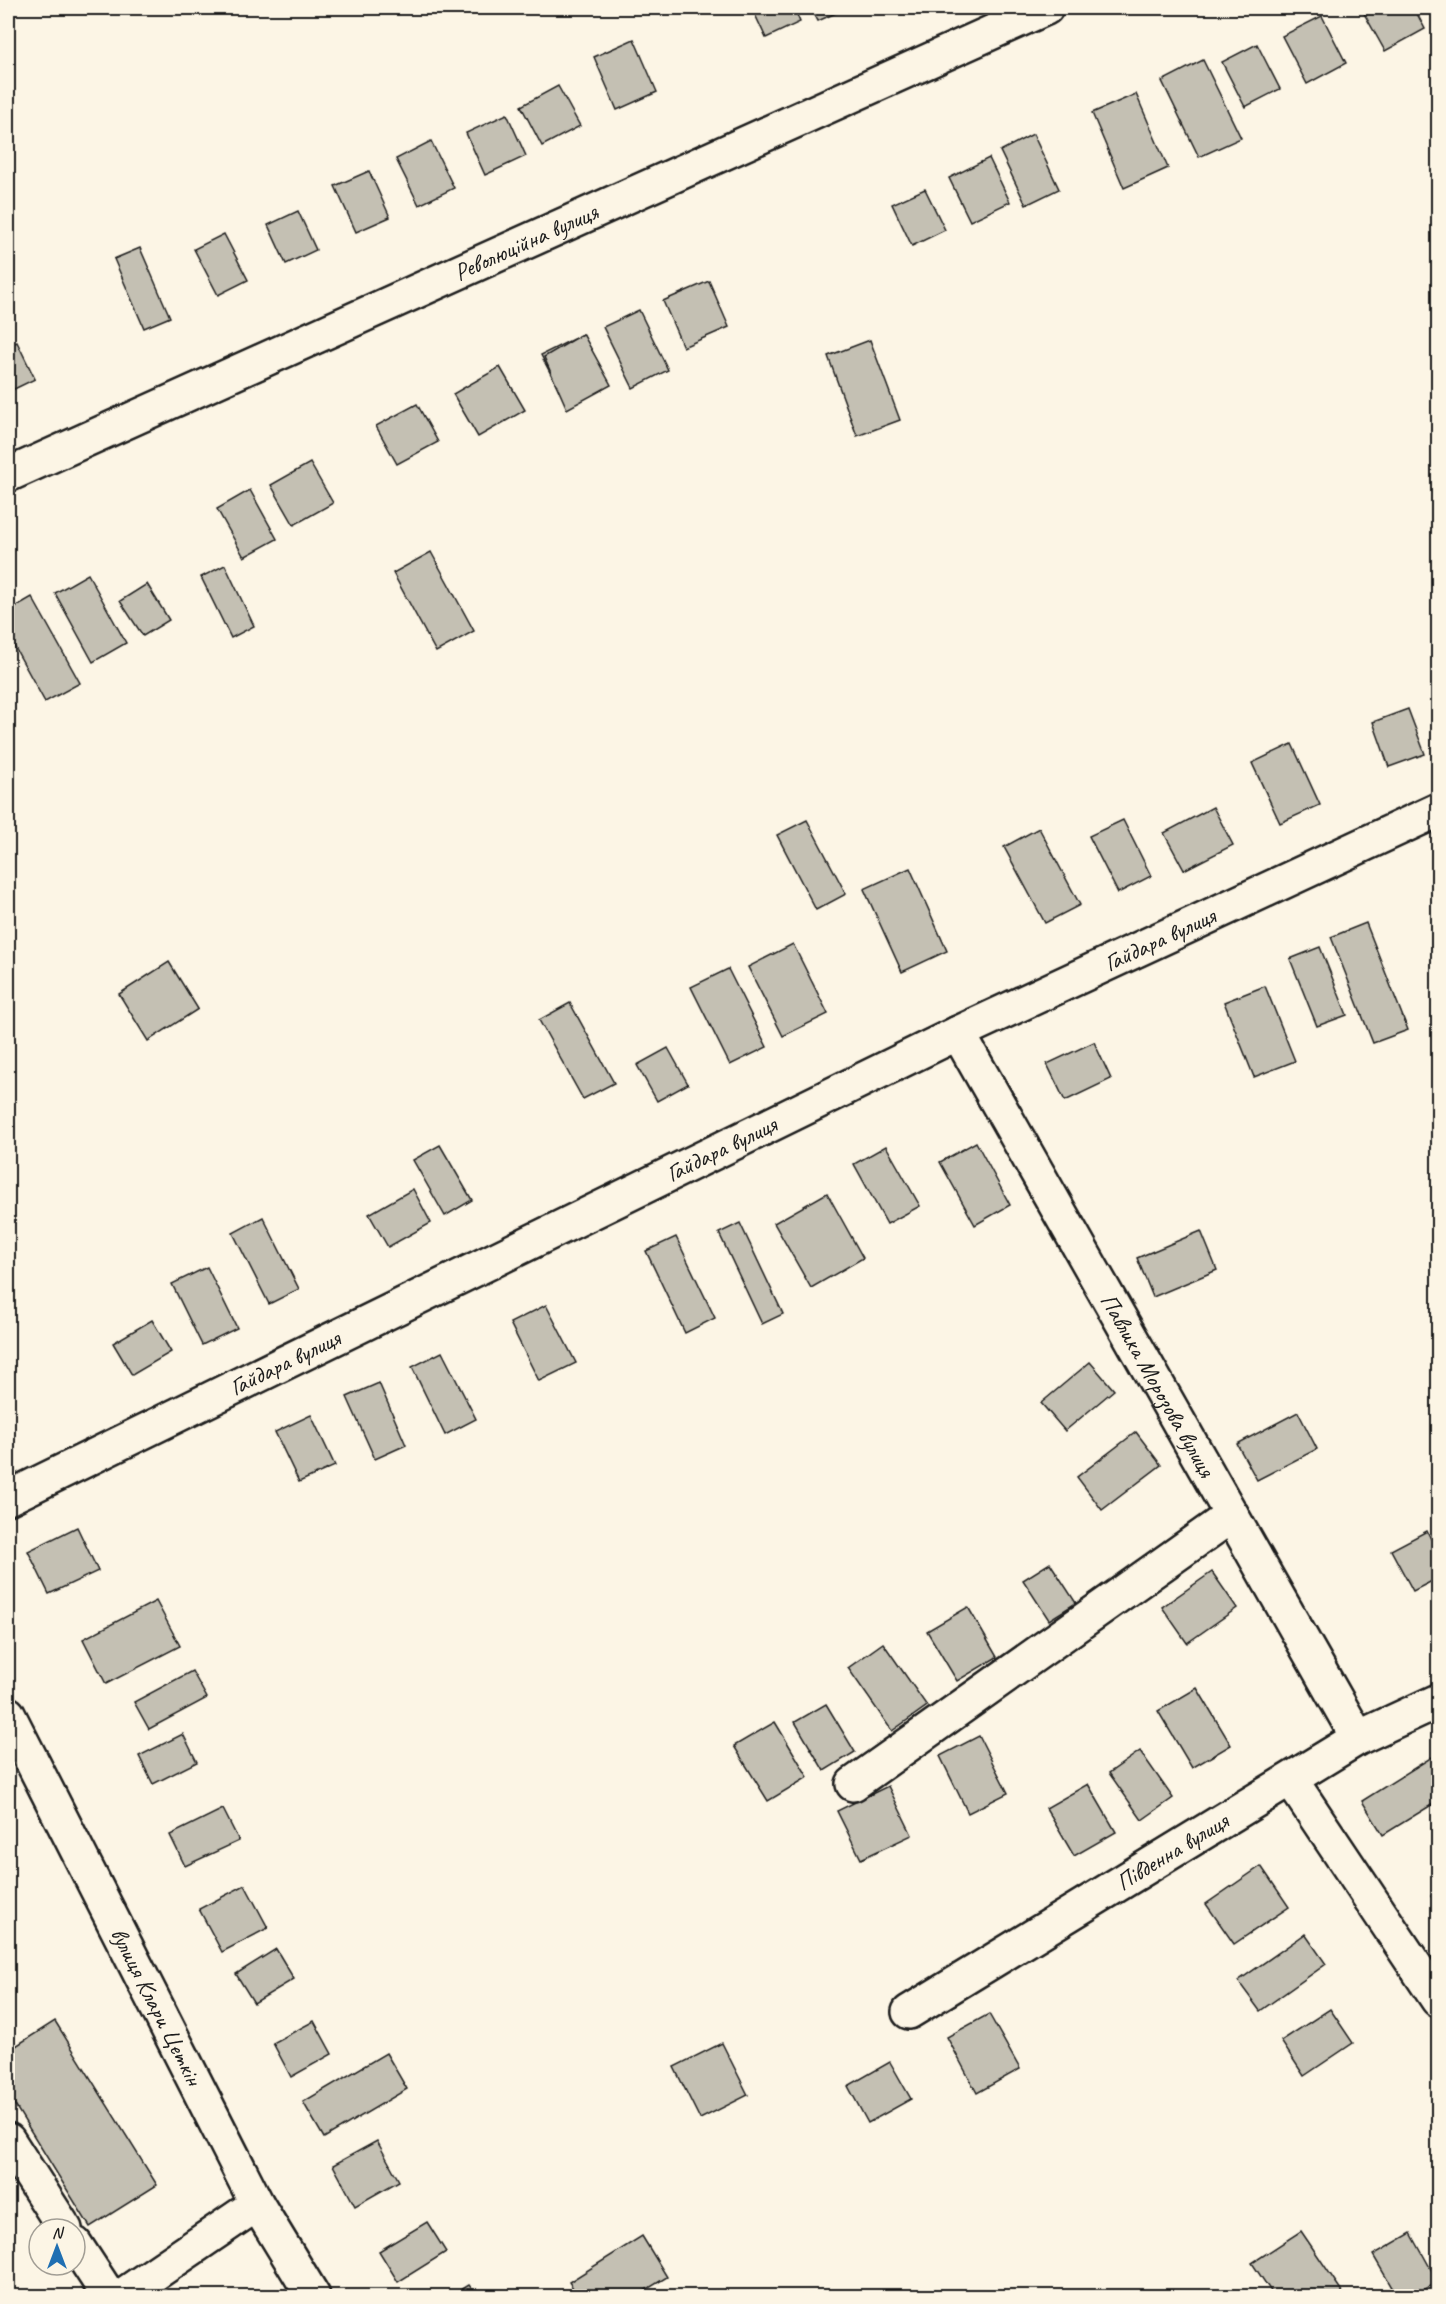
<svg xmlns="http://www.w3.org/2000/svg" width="1446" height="2304" font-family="Caveat,sans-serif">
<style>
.building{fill:#c4c0b3;stroke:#1c1c1c;stroke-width:1.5}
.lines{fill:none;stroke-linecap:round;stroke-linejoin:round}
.minor-casing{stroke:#1c1c1c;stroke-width:38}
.minor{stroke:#fcf5e5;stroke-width:33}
.labels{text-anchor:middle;stroke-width:4.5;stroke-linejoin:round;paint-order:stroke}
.street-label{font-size:24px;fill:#1c1c1c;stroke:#fcf5e5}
</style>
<rect width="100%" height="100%" fill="#fcf5e5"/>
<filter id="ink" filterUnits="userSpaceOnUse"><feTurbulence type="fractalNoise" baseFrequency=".0167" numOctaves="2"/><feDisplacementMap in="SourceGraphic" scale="12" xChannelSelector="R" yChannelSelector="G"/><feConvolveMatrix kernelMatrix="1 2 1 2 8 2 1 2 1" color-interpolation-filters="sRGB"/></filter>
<g filter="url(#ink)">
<g class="building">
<path d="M 752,8 L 794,8 L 800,22 L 766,38 Z"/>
<path d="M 811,8 L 847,8 L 818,21 Z"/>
<path d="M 1361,8 L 1414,8 L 1425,29 L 1385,51 Z"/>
<path d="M 1322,16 L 1346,63 L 1307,84 L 1282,36 Z"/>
<path d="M 634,39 L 657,92 L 617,110 L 594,57 Z"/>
<path d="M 1257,44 L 1280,89 L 1245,107 L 1222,62 Z"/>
<path d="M 1203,60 L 1241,138 L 1199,157 L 1162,81 Z"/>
<path d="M 558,86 L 580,126 L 542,146 L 521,106 Z"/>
<path d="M 1136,94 L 1168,168 L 1124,188 L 1092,113 Z"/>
<path d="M 507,114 L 526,156 L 485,175 L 466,133 Z"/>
<path d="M 1033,134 L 1059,189 L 1026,205 L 1000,151 Z"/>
<path d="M 431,141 L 454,188 L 419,205 L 396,159 Z"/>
<path d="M 989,158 L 1010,202 L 970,221 L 949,178 Z"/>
<path d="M 369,171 L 390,217 L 356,232 L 335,186 Z"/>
<path d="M 925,189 L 945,230 L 912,246 L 892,204 Z"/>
<path d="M 298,211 L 316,250 L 286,264 L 268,225 Z"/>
<path d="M 224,234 L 248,280 L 218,295 L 194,249 Z"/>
<path d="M 140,248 L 170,317 L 144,328 L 114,259 Z"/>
<path d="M 709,281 L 729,327 L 683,347 L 663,301 Z"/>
<path d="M 639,310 L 668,370 L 633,388 L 603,327 Z"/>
<path d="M 583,334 L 610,385 L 568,407 L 541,355 Z"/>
<path d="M 583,334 L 611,385 L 567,409 L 544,357 Z"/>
<path d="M 870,340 L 900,420 L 857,436 L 828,356 Z"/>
<path d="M 17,342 L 35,379 L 8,392 L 8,346 Z"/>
<path d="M 500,367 L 525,410 L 478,437 L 453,394 Z"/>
<path d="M 417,404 L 438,442 L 397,464 L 376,426 Z"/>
<path d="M 310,463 L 333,503 L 294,525 L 271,485 Z"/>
<path d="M 250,490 L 277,539 L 244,557 L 217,509 Z"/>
<path d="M 431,552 L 474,631 L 436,652 L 393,573 Z"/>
<path d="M 225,565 L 254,626 L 231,638 L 201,577 Z"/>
<path d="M 88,574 L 126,643 L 93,662 L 55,593 Z"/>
<path d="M 147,584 L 169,620 L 143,636 L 120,601 Z"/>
<path d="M 32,597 L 80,683 L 45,702 L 8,635 L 8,611 Z"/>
<path d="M 1408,709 L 1425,754 L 1389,767 L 1373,722 Z"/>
<path d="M 1292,744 L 1320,805 L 1280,823 L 1252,763 Z"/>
<path d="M 1213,807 L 1233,845 L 1184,870 L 1164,833 Z"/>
<path d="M 807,820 L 846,894 L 816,910 L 777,835 Z"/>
<path d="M 1123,820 L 1151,876 L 1118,893 L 1089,836 Z"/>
<path d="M 1039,828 L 1080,905 L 1045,923 L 1004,847 Z"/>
<path d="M 910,868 L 947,951 L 902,972 L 864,889 Z"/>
<path d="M 1366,923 L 1408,1030 L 1373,1043 L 1331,937 Z"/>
<path d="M 793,944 L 828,1014 L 783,1036 L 748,967 Z"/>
<path d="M 1320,947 L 1347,1015 L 1317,1026 L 1290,959 Z"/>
<path d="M 169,962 L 198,1009 L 148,1041 L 119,994 Z"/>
<path d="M 728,969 L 767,1047 L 730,1065 L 691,987 Z"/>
<path d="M 1265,986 L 1295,1061 L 1254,1077 L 1224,1002 Z"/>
<path d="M 570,1003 L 614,1083 L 583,1099 L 539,1020 Z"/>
<path d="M 1094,1042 L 1111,1079 L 1065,1101 L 1047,1064 Z"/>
<path d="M 668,1048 L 688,1084 L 657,1101 L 637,1065 Z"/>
<path d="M 976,1142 L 1010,1205 L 975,1225 L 940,1162 Z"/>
<path d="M 440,1145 L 472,1200 L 445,1216 L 413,1160 Z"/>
<path d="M 886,1146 L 920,1206 L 887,1224 L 854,1164 Z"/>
<path d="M 413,1189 L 431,1223 L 388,1247 L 369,1214 Z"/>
<path d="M 827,1193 L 863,1258 L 811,1288 L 774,1223 Z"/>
<path d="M 263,1217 L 299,1289 L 269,1304 L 233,1233 Z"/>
<path d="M 740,1223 L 783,1314 L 762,1324 L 719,1233 Z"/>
<path d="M 1201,1231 L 1217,1270 L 1153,1297 L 1137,1258 Z"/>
<path d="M 676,1237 L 715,1318 L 685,1333 L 646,1251 Z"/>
<path d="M 207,1267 L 237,1328 L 202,1345 L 172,1284 Z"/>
<path d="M 546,1305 L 576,1363 L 539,1381 L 510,1323 Z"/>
<path d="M 152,1320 L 171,1352 L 132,1375 L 113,1343 Z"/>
<path d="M 442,1352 L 476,1419 L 445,1435 L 412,1367 Z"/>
<path d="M 1090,1362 L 1114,1390 L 1065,1431 L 1041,1403 Z"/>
<path d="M 379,1383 L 406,1445 L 375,1459 L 347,1397 Z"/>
<path d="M 1298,1412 L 1317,1449 L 1257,1480 L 1237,1444 Z"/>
<path d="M 311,1415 L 335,1466 L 299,1482 L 275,1432 Z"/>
<path d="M 1136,1432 L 1161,1465 L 1102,1510 L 1077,1477 Z"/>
<path d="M 77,1527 L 98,1571 L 49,1594 L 28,1551 Z"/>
<path d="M 1427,1531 L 1438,1553 L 1438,1578 L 1413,1591 L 1391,1550 Z"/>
<path d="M 1050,1563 L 1076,1603 L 1049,1620 L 1023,1580 Z"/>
<path d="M 1212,1572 L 1237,1608 L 1187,1643 L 1162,1607 Z"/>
<path d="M 156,1601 L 180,1646 L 106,1684 L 83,1639 Z"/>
<path d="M 968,1607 L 997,1657 L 957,1681 L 927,1631 Z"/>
<path d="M 883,1643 L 927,1706 L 892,1731 L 848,1668 Z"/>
<path d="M 192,1671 L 207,1698 L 149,1729 L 134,1702 Z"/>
<path d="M 1197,1688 L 1231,1745 L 1192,1768 L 1158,1711 Z"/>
<path d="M 826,1704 L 855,1752 L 824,1771 L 795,1722 Z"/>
<path d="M 775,1722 L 808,1777 L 768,1801 L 734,1746 Z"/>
<path d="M 183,1734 L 197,1762 L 153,1784 L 139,1756 Z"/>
<path d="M 979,1736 L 1008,1793 L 968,1813 L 940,1756 Z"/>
<path d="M 1140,1751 L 1173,1798 L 1142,1820 L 1109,1773 Z"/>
<path d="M 1432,1757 L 1438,1768 L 1438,1801 L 1383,1835 L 1362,1801 Z"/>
<path d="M 1088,1784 L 1116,1832 L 1074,1856 L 1046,1808 Z"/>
<path d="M 888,1786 L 912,1835 L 861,1859 L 837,1811 Z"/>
<path d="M 223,1809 L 239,1841 L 185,1866 L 170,1835 Z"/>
<path d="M 1261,1866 L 1289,1907 L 1234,1944 L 1206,1904 Z"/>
<path d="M 245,1885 L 268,1928 L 222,1952 L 199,1909 Z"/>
<path d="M 1438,1892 L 1438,1910 L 1431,1896 Z"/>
<path d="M 1305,1934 L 1326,1964 L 1260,2011 L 1238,1981 Z"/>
<path d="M 276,1949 L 294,1979 L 254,2003 L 236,1974 Z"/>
<path d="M 1330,2009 L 1353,2043 L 1304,2076 L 1281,2041 Z"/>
<path d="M 989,2014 L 1020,2069 L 977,2093 L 947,2037 Z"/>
<path d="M 55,2021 L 157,2185 L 90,2227 L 8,2094 L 8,2051 Z"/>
<path d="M 314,2021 L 332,2054 L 291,2077 L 273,2043 Z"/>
<path d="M 722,2043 L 748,2095 L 700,2119 L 674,2067 Z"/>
<path d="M 386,2053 L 407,2089 L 324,2138 L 303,2102 Z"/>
<path d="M 890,2062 L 911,2099 L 868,2123 L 848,2086 Z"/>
<path d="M 377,2141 L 399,2181 L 355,2206 L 333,2165 Z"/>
<path d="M 427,2222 L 446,2252 L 398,2282 L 379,2251 Z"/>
<path d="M 1301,2231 L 1345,2296 L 1274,2296 L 1252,2263 Z"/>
<path d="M 1411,2233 L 1438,2282 L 1413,2296 L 1397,2296 L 1373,2255 Z"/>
<path d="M 642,2236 L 667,2277 L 636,2296 L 578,2296 L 569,2282 Z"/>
<path d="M 469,2285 L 477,2296 L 451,2296 Z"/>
</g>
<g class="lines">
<defs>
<g id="minor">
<path id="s1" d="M 8,475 L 1046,8"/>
<path id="s2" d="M 958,1033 L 1358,1738"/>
<path id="s3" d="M 8,1498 L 958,1033 L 1438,810"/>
<path id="s4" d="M 8,1714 L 257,2204 L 313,2296"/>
<path d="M 1291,1780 L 1438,2000"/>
<path d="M 853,1784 L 1232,1515"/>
<path id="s5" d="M 909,2012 L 1358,1738 L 1438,1701"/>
<path d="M 8,2140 L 65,2229"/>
<path d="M 75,2244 L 109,2296"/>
<path d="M 122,2296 L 257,2204"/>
</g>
</defs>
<use href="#minor" class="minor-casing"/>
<use href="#minor" class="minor"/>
</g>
</g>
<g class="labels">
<g class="street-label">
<text dy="8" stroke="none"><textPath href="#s1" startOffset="568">Революційна вулиця</textPath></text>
<text dy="8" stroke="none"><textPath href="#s3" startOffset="1280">Гайдара вулиця</textPath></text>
<text dy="8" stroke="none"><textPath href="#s3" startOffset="794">Гайдара вулиця</textPath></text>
<text dy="8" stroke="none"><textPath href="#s3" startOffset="308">Гайдара вулиця</textPath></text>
<text dy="8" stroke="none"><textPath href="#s2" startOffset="405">Павлика Морозова вулиця</textPath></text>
<text dy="8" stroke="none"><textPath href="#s5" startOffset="308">Південна вулиця</textPath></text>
<text dy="8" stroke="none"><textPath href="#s4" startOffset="328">вулиця Клари Цеткін</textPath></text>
</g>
</g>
<rect width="1446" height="2304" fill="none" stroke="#fcf5e5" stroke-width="30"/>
<rect x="15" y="15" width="1416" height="2274" fill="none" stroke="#1c1c1c" stroke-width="2" filter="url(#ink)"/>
<g transform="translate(57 2247)"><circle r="28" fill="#fcf5e5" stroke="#a29e95" stroke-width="1.5"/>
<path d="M0-4.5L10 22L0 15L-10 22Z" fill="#1f6fb2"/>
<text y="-9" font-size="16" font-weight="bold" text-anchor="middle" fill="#1c1c1c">N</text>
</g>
</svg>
